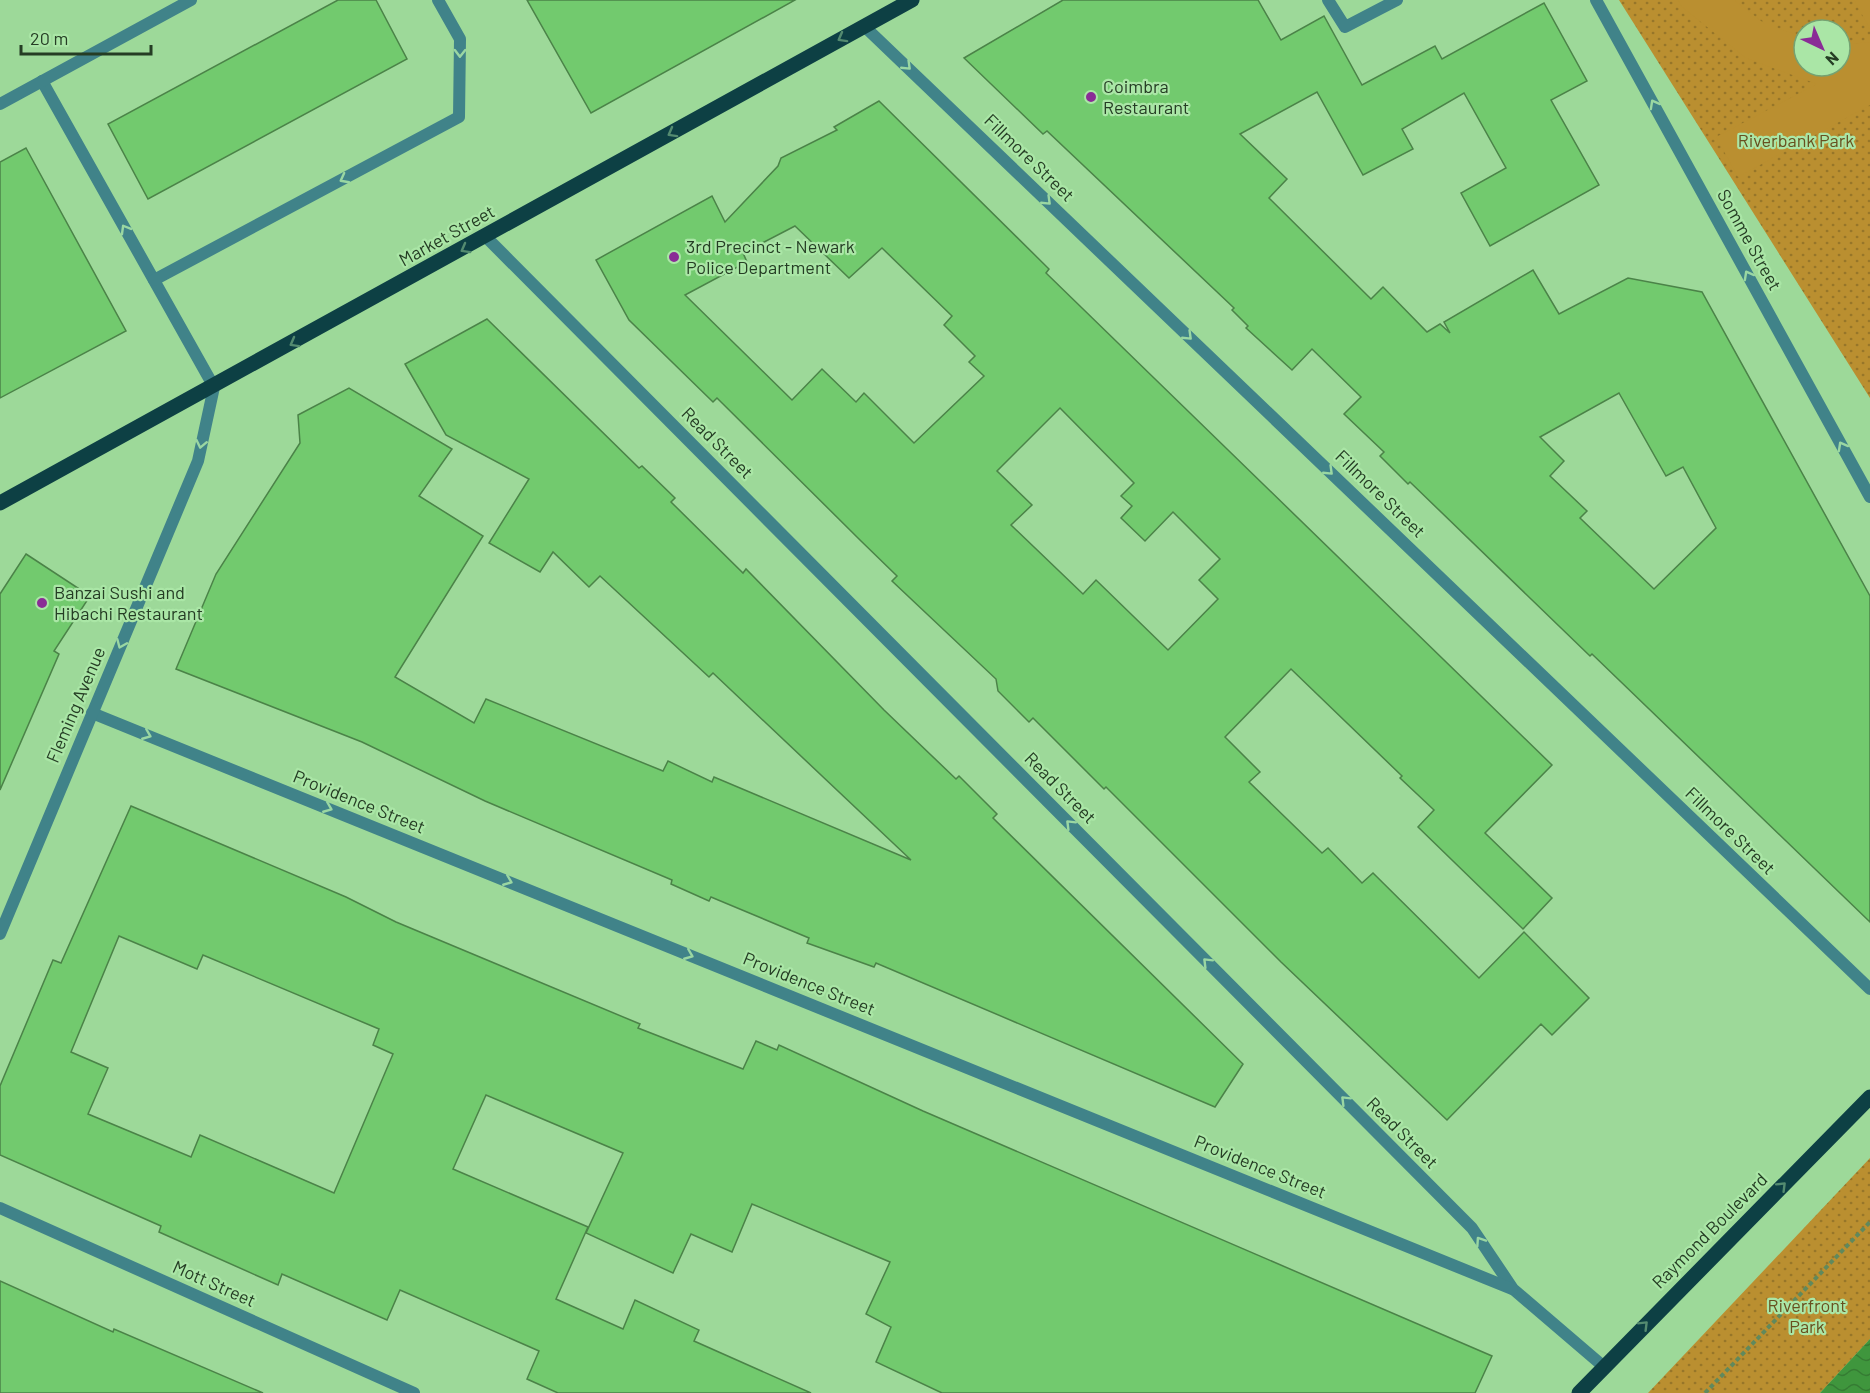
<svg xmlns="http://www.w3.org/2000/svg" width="1870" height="1393" font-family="Barlow,sans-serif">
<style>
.grass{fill:url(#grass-dots);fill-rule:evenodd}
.garden{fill:#ba8f30}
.water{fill:url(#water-waves)}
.building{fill:#72ca6e;stroke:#4b8348;stroke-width:1.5;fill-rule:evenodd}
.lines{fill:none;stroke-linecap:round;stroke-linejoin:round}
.path{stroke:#60895d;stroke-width:4;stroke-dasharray:4.5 3;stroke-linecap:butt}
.service{stroke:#408389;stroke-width:12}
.minor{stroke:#408389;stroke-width:12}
.primary{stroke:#0d4044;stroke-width:15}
.oneway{stroke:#548b70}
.oneway2{stroke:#9ad7a2}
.poi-dot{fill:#8a2c96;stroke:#aae6a6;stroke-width:2}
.labels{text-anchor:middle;stroke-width:4.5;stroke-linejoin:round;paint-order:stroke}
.poi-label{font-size:18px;fill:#253d24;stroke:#aae6a6;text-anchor:start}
.park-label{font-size:18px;fill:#68501f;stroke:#aae6a6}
.street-label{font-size:18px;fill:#253d24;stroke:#aae6a6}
</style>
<defs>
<pattern id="grass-dots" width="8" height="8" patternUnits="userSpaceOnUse" patternTransform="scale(1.5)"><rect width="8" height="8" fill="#ba8f30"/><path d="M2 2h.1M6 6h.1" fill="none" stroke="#977629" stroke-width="1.8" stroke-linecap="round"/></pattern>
<pattern id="water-waves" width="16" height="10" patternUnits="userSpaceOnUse" patternTransform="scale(1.5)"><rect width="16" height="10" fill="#3f963d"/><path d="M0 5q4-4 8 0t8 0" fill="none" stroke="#357c33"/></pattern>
</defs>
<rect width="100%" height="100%" fill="#9dd999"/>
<g class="grass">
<path d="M 1619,0 L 1870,0 L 1870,398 ZM 1804,30 L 1840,30 L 1840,66 L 1804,66 Z"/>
<path d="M 1870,1158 L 1870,1339 L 1820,1393 L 1648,1393 Z"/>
</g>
<g class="garden">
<path d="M 1678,0 L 1734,0 L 1765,24 L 1804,37 L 1804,66 L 1840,66 L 1840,45 L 1870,42 L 1870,105 L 1738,177 L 1716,137 L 1817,84 L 1746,58 L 1682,7 Z"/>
<path d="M 1854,0 L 1870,0 L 1870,29 Z"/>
</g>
<path class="water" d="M 1870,1339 L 1870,1393 L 1820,1393 Z"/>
<g class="building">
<path d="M 338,0 L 376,0 L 407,59 L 148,199 L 108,124 Z"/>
<path d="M 527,0 L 795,0 L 591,113 Z"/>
<path d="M 1063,0 L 1258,0 L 1281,40 L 1324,16 L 1362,85 L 1435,46 L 1442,59 L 1544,3 L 1587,81 L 1551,100 L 1599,185 L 1490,246 L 1461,193 L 1506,168 L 1464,93 L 1402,129 L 1413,149 L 1363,175 L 1317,92 L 1240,134 L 1287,179 L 1269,198 L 1371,299 L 1383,287 L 1427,332 L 1440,324 L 1450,333 L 1444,322 L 1533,270 L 1559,314 L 1628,278 L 1702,292 L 1870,596 L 1870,922 L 1592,654 L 1590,656 L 1410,482 L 1408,484 L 1380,456 L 1384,452 L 1344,414 L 1361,397 L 1312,349 L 1292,370 L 1246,328 L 1248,326 L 1232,310 L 1234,308 L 1047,131 L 1043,134 L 964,58 ZM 1619,393 L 1666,476 L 1683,467 L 1716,528 L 1654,589 L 1580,518 L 1587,511 L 1550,476 L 1564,461 L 1540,437 Z"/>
<path d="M 879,101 L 1049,269 L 1046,273 L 1552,765 L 1485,833 L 1552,898 L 1523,929 L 1418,827 L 1434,810 L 1400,778 L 1402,776 L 1291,669 L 1225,737 L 1260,772 L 1249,782 L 1322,853 L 1328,848 L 1362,883 L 1373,873 L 1479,978 L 1524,932 L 1589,998 L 1552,1035 L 1541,1024 L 1447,1120 L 1281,962 L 1106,787 L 1104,789 L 1033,718 L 1029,722 L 998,691 L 996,679 L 892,581 L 897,576 L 861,541 L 717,398 L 713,402 L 629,320 L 596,260 L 712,196 L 725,222 L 778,166 L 781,158 L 837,130 L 834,127 ZM 795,226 L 849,278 L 882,248 L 952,316 L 944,325 L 975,356 L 969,362 L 984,376 L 914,443 L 864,393 L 856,402 L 822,369 L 792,400 L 685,295 L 747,262 L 743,253 ZM 1060,408 L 1134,483 L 1121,496 L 1132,506 L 1121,518 L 1145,541 L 1173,512 L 1220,559 L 1199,580 L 1218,599 L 1168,650 L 1096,580 L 1083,594 L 1011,525 L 1032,505 L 997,471 Z"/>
<path d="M 26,148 L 126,331 L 0,398 L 0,162 Z"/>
<path d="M 487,319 L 639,468 L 642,466 L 675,498 L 671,502 L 743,573 L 746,569 L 884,710 L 956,779 L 959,776 L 997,814 L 993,818 L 1243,1064 L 1215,1107 L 876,963 L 874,967 L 807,943 L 809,938 L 711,897 L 709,901 L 671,884 L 672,880 L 485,801 L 362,742 L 176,669 L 216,574 L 300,443 L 298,415 L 349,388 L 452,449 L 419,496 L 483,536 L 395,677 L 474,723 L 486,699 L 663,771 L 668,761 L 712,782 L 714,777 L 911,860 L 713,673 L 709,677 L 600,576 L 589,587 L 553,552 L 540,572 L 489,543 L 529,479 L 446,435 L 405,364 Z"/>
<path d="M 26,554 L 90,596 L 54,651 L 59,654 L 0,790 L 0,594 Z"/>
<path d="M 131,806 L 346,897 L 396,922 L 640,1024 L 638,1028 L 743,1069 L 756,1041 L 777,1050 L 779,1045 L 923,1111 L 1492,1356 L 1475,1393 L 942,1393 L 876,1362 L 891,1327 L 866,1314 L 890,1262 L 752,1204 L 732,1252 L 691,1234 L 673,1273 L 586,1233 L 623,1153 L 486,1095 L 453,1169 L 588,1227 L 556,1299 L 623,1329 L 635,1300 L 699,1330 L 694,1341 L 811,1393 L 558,1393 L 527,1379 L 539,1351 L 400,1290 L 387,1320 L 282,1274 L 278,1285 L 159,1232 L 161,1226 L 0,1155 L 0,1086 L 53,960 L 61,963 ZM 119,936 L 197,969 L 203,955 L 379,1029 L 373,1045 L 393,1054 L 334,1193 L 200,1135 L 191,1157 L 88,1114 L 108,1068 L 71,1052 Z"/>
<path d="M 0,1281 L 113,1332 L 114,1329 L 263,1393 L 0,1393 Z"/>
</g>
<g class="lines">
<path class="path" d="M 1705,1393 L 1870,1222"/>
<g class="service">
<path d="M 1328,0 L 1345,27 L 1397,0"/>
<path d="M 42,81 L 214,387"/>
<path d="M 0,104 L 191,0"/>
<path d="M 154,280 L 459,117 L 460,39 L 438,0"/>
</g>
<g class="minor">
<path d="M 1596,0 L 1870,497"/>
<path d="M 864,26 L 1870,989"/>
<path d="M 486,237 L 1472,1228 L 1513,1289 L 1603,1366"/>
<path d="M 92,713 L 1512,1289"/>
<path d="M 0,934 L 198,461 L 214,387"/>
<path d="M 0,1208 L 414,1393"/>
</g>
<g class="primary">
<path d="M 0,503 L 912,0"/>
<path d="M 1579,1393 L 1870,1097"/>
</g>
</g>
<defs><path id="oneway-chevron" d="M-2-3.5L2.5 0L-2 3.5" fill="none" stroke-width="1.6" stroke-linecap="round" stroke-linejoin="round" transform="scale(1.5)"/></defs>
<g class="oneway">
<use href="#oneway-chevron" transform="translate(842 38) rotate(151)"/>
<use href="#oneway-chevron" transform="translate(672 133) rotate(151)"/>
<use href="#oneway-chevron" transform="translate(465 249) rotate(151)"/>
<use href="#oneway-chevron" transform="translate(294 343) rotate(151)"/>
<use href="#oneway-chevron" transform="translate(1782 1186) rotate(-45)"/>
<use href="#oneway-chevron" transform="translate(1644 1325) rotate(-45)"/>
</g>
<g class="oneway2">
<use href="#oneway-chevron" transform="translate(460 53) rotate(91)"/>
<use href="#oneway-chevron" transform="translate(907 66) rotate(44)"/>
<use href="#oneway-chevron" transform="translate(1654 104) rotate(-119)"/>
<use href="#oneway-chevron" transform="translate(344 179) rotate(152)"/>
<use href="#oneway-chevron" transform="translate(1047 201) rotate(44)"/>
<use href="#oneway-chevron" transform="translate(125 229) rotate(-120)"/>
<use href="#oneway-chevron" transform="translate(1748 275) rotate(-119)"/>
<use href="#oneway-chevron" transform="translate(1188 336) rotate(44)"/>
<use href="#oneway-chevron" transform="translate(201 444) rotate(102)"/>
<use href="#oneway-chevron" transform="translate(1842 446) rotate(-119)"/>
<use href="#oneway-chevron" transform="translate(1329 471) rotate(44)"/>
<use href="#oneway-chevron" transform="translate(121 644) rotate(113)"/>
<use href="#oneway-chevron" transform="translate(147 735) rotate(22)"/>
<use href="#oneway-chevron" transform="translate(328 808) rotate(22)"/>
<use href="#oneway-chevron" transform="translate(1070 824) rotate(-135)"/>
<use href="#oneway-chevron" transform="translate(508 881) rotate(22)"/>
<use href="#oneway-chevron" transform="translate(689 955) rotate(22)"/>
<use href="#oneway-chevron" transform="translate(1207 962) rotate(-135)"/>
<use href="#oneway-chevron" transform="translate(1345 1100) rotate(-135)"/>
<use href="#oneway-chevron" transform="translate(1480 1241) rotate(-124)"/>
</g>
<g class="poi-dot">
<circle cx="1091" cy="97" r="6"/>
<circle cx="674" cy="257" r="6"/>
<circle cx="42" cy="603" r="6"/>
</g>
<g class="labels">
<g class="poi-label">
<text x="1103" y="93">Coimbra<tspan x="1103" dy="21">Restaurant</tspan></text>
<text x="686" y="253">3rd Precinct - Newark<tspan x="686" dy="21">Police Department</tspan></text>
<text x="54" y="599">Banzai Sushi and<tspan x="54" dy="21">Hibachi Restaurant</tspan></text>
</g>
<g class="park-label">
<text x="1796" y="147">Riverbank Park</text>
<text x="1807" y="1312">Riverfront<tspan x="1807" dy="21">Park</tspan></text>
</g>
<g class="street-label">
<text transform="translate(1029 158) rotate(44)" y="6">Fillmore Street</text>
<text transform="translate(447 236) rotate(-29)" y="6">Market Street</text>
<text transform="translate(1749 240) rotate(61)" y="6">Somme Street</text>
<text transform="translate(717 443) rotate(45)" y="6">Read Street</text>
<text transform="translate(1380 494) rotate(44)" y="6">Fillmore Street</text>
<text transform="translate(76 705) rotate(-67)" y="6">Fleming Avenue</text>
<text transform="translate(1060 788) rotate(45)" y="6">Read Street</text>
<text transform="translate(359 802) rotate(22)" y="6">Providence Street</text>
<text transform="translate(1730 831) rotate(44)" y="6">Fillmore Street</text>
<text transform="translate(809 984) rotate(22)" y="6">Providence Street</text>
<text transform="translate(1402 1133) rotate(45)" y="6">Read Street</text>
<text transform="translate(1260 1167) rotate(22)" y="6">Providence Street</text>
<text transform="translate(1710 1231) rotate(-45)" y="6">Raymond Boulevard</text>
<text transform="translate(214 1284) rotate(24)" y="6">Mott Street</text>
</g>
</g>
<g transform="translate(1822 48) rotate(136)"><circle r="28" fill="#aae6a6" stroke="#75a272" stroke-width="1.5"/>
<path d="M0-4.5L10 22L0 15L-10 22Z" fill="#8a2c96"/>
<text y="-9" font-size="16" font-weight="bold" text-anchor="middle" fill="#253d24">N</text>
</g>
<path d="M21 45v9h130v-9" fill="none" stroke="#253d24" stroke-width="3"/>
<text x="30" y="45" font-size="18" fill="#253d24" stroke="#aae6a6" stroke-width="4.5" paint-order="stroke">20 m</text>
</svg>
